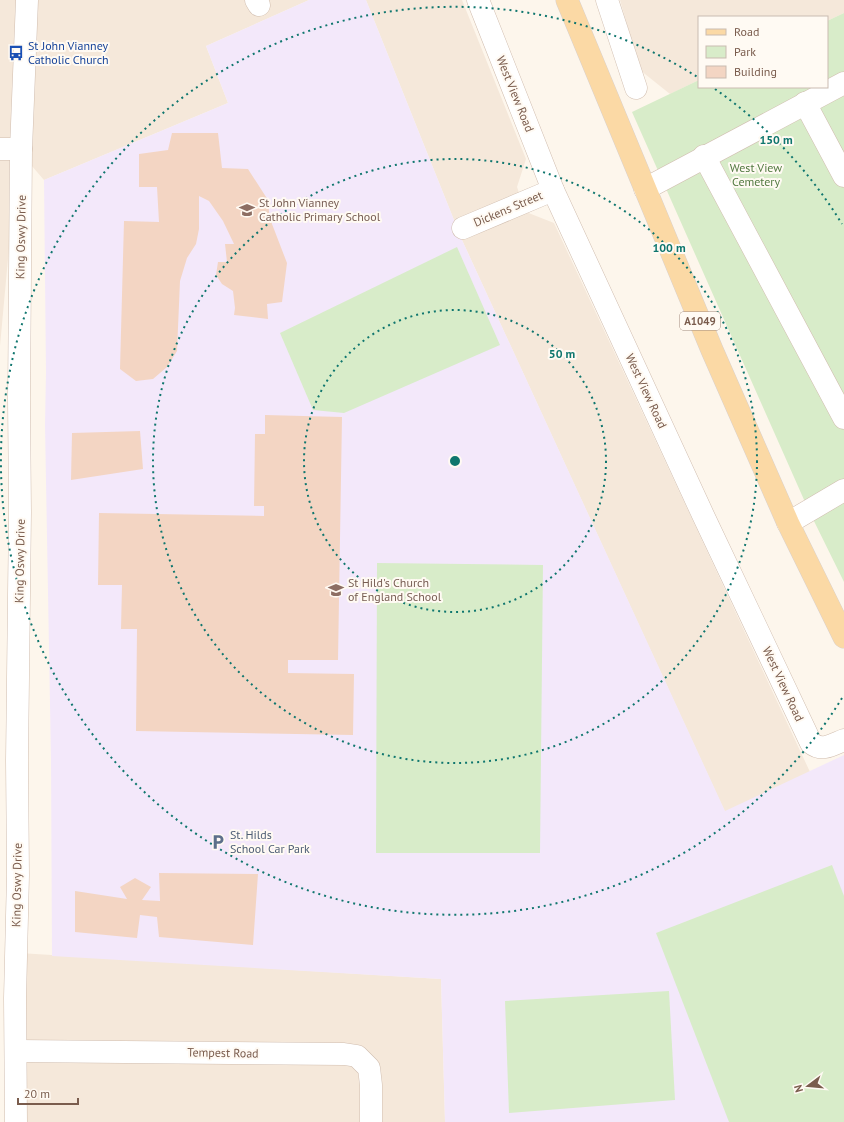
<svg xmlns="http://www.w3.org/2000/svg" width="844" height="1122" font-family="'PT Sans',sans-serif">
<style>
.residential{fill:#f5e8da}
.education{fill:#f3e8fa}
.green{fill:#d8ecc9}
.building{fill:#f3d5c3}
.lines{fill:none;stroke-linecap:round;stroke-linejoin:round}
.minor-casing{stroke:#d1beb0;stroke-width:23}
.major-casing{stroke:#dad1cd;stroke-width:23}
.minor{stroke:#fff;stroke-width:22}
.major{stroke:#fbd9a5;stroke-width:22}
.ring{fill:none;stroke:#0f766e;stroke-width:2;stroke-dasharray:2 4}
.labels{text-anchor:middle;stroke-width:4;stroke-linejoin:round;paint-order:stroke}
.shield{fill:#fffaf3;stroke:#a28b7f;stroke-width:1}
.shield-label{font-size:11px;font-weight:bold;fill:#7a5c4d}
.transit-label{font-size:12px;fill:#164399;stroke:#fffaf3;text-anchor:start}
.street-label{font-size:12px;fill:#7a5c4d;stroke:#fffaf3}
.park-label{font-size:12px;fill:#537a41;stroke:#fffaf3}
.education-label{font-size:12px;fill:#785e54;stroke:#fffaf3;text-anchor:start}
.service-label{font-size:12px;fill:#4e5e75;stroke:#fffaf3;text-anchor:start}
.centre{fill:#0f766e;stroke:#fffaf3;stroke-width:2}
.ring-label{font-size:12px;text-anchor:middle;font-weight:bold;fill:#0f766e;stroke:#fffaf3;stroke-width:4;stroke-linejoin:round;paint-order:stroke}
</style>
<rect width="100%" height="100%" fill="#fdf6ec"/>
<g class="residential">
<path d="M 0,0 L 309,0 L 206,46 L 228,103 L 44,180 L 18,150 L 0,346 Z"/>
<path d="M 366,0 L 462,0 L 526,159 L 517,187 L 526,212 L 554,223 L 810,772 L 725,812 L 462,240 Z"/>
<path d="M 620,0 L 844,0 L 844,13 L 827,21 L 827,17 L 699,17 L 699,80 L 670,94 L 640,70 Z"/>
<path d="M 19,953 L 441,979 L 445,1122 L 5,1122 Z"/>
</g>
<path class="education" d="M 309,0 L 366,0 L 462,240 L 725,811 L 844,755 L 844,1122 L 445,1122 L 441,979 L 52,956 L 51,760 L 45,425 L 46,372 L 44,180 L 228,103 L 206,46 Z"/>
<g class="green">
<path d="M 844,13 L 844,582 L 809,511 L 632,112 L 699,80 L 699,87 L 827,87 L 827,21 Z"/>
<path d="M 457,247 L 500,345 L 344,413 L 313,410 L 280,333 Z"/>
<path d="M 377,563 L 543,565 L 540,853 L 376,853 Z"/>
<path d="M 832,865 L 844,896 L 844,1122 L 729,1122 L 656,933 Z"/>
<path d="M 669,991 L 675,1100 L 509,1113 L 505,1001 Z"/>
</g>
<g class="building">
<path d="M 172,133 L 218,133 L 222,168 L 248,169 L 268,200 L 269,212 L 272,224 L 287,263 L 282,302 L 267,304 L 268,319 L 234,315 L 235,308 L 233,291 L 222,284 L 216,275 L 218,262 L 227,262 L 225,244 L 234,244 L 223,221 L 209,201 L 199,196 L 199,229 L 196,244 L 187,258 L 180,281 L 177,351 L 167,367 L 153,379 L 136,381 L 120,369 L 124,221 L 159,222 L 157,187 L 139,187 L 139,154 L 168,150 Z"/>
<path d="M 265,415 L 342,417 L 338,660 L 288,660 L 288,673 L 354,674 L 353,735 L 136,731 L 137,629 L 121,629 L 122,585 L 98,585 L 99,513 L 264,516 L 264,506 L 254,506 L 255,434 L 265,434 Z"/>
<path d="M 140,431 L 143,469 L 71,480 L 72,433 Z"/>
<path d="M 159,873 L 258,874 L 253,945 L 159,937 L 157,917 L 140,915 L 137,938 L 75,932 L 75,891 L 127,899 L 120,887 L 135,878 L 151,887 L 142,900 L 160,901 Z"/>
</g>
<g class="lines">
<defs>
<g id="minor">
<path d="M 256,0 L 259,5"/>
<path d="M 478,0 L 553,190 L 703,515 L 811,743 C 822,752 832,745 844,740"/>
<path d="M 607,0 L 636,88"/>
<path d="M 805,103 L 844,176"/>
<path d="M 0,149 L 21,149"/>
<path d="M 704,156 L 844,418"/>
<path d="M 645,189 L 844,83"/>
<path d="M 463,228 L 553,190"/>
<path d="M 788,523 L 844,490"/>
<path d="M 17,1051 L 344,1054 L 357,1056 L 369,1068 L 371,1085 L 371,1122"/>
<path d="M 16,1122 L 15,998 L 18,875 L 17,760 L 20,512 L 19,399 L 21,149 L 27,0"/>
</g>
<path id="major" d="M 567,0 L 712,350 L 788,523 L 844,637"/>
</defs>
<use href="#minor" class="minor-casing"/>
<use href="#major" class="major-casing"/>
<use href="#minor" class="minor"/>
<use href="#major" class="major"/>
</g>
<g class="ring">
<circle cx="455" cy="461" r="151"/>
<circle cx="455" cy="461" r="302"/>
<path d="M842 698A454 454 0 1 1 699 78M715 89A454 454 0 0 1 842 224"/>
</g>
<defs>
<symbol id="bus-bare" viewBox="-9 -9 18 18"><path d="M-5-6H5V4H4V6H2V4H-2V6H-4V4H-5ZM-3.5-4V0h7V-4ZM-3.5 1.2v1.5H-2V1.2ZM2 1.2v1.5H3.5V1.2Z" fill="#1a4fb4" stroke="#fffaf3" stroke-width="2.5" paint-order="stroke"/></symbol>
<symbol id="school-bare" viewBox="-9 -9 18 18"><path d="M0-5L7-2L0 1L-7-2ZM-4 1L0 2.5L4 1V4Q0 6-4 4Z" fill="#8d6e63" stroke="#fffaf3" stroke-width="2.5" paint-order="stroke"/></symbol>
<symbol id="parking-bare" viewBox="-9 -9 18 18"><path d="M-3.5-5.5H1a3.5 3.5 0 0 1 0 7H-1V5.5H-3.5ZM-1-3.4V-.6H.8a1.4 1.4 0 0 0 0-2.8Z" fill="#5c6f8a" stroke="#fffaf3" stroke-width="2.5" paint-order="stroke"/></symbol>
</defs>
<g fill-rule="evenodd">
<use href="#bus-bare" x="5" y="42" width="22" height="22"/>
<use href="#school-bare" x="236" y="199" width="22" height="22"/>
<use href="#school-bare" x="325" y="579" width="22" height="22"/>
<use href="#parking-bare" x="207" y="831" width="22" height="22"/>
</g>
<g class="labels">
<rect class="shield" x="680" y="312" width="40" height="18" rx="3"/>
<g class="shield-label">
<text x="700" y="325">A1049</text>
</g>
<g class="transit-label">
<text x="28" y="50">St John Vianney<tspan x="28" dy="14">Catholic Church</tspan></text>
</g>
<g class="street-label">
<text transform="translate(515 94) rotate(68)" y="4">West View Road</text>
<text transform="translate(508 209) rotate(-23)" y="4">Dickens Street</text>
<text transform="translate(21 237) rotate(-89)" y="4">King Oswy Drive</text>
<text transform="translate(646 391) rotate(65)" y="4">West View Road</text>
<text transform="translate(20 561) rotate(-89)" y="4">King Oswy Drive</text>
<text transform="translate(783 684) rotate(65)" y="4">West View Road</text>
<text transform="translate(17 885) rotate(-89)" y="4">King Oswy Drive</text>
<text transform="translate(223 1053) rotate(1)" y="4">Tempest Road</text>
</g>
<g class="park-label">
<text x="756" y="172">West View<tspan x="756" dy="14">Cemetery</tspan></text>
</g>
<g class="education-label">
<text x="259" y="207">St John Vianney<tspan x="259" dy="14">Catholic Primary School</tspan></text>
<text x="348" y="587">St Hild's Church<tspan x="348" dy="14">of England School</tspan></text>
</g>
<g class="service-label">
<text x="230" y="839">St. Hilds<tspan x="230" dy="14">School Car Park</tspan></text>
</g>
</g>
<circle cx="455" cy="461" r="6" class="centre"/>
<g class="ring-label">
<text x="776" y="144">150 m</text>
<text x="669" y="252">100 m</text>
<text x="562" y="358">50 m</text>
</g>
<rect x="698" y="16" width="130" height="72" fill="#fffaf3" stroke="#cabbb1"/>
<rect x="706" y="29" width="20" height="6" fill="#fbd9a5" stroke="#cabbb1"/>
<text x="734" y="36" font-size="12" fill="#7a5c4d">Road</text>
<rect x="706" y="46" width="20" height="12" fill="#d8ecc9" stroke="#cabbb1"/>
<text x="734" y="56" font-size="12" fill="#7a5c4d">Park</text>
<rect x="706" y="66" width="20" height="12" fill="#f3d5c3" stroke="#cabbb1"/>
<text x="734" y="76" font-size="12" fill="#7a5c4d">Building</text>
<g transform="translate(808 1086) rotate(254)" stroke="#fffaf3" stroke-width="3" paint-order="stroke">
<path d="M0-3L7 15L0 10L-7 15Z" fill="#7a5c4d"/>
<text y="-6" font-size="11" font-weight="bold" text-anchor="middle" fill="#7a5c4d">N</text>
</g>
<path d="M18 1098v6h60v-6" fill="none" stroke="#7a5c4d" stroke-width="2"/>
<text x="24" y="1098" font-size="12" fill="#7a5c4d" stroke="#fffaf3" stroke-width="3" paint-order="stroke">20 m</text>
</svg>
